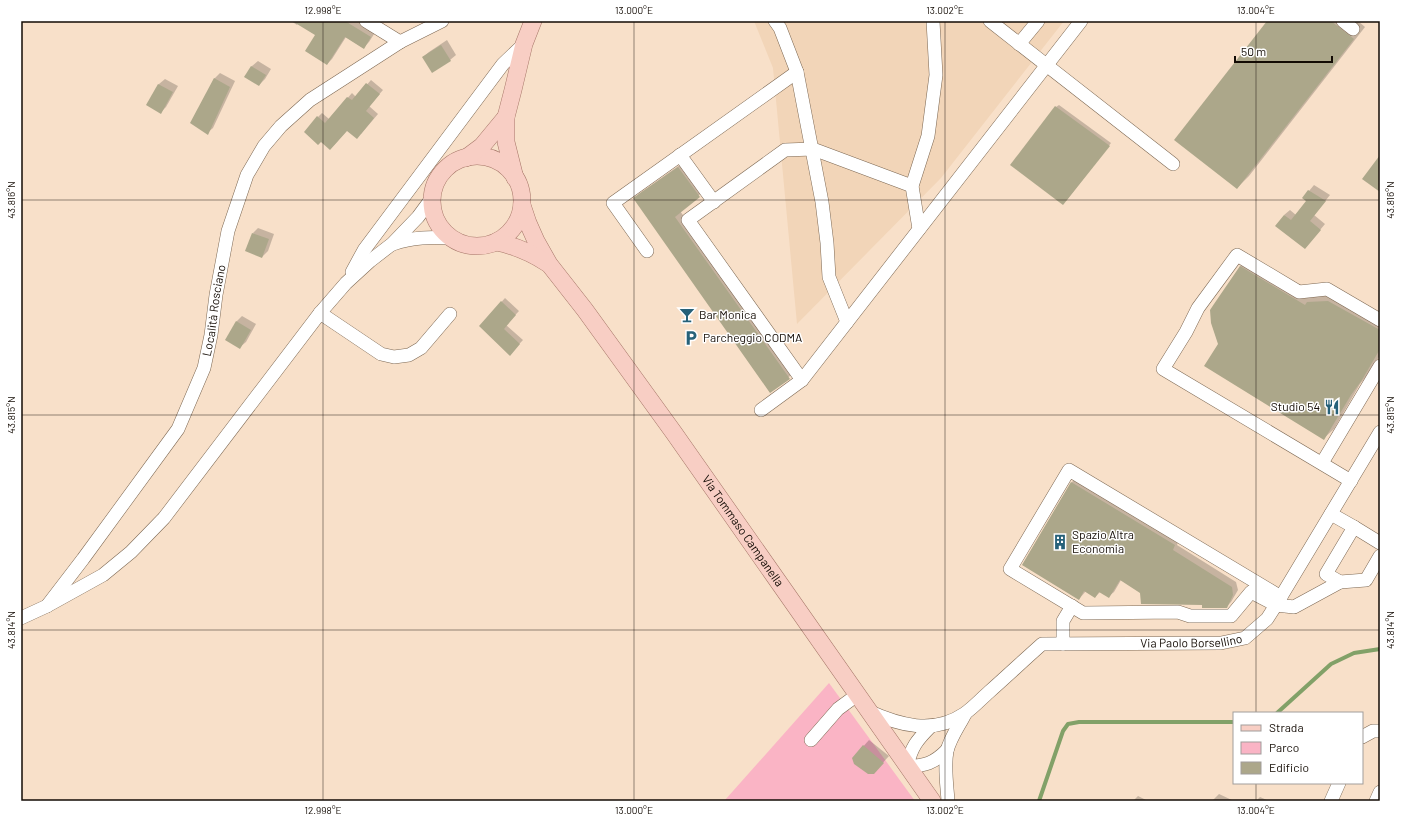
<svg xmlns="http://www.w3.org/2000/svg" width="1401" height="822" font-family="Barlow,sans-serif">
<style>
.built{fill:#f2d5b8}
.green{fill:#fab4c5}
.shadow{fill:#0003}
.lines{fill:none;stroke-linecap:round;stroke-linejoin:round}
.stream{stroke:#82a168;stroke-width:4}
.building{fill:#aca78a}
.minor-casing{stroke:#7d6853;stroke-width:14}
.major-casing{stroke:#a57567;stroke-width:18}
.minor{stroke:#fff;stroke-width:13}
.major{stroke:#f8cec4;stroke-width:17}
.ticks{fill:none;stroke:#130b04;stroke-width:1;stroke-opacity:0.45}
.labels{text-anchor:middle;stroke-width:3;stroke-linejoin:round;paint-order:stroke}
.street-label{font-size:12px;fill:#130b04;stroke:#fff}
.poi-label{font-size:12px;fill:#130b04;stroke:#fff;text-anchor:start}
.neatline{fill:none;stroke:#130b04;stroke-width:1.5}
.ticks-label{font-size:10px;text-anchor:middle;fill:#130b04}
</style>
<rect width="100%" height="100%" fill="#f8e0c9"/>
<path class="built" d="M 754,21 L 1064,21 L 941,178 L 797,324 L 773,68 Z"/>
<path class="green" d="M 829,683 L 915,801 L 725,800 Z"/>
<g class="shadow">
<path d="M 291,21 L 359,21 L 376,31 L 369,42 L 363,48 L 346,37 L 332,59 L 327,64 L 317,34 L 298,23 L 297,25 Z"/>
<path d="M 1269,21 L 1358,21 L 1365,27 L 1249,176 L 1237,188 Z"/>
<path d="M 447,40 L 456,55 L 450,60 L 423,57 L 429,52 Z"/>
<path d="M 258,61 L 271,69 L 265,79 L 259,85 L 246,77 L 252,66 Z"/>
<path d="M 220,73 L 235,81 L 213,128 L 207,133 L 214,79 Z"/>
<path d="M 165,79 L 178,86 L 166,107 L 161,112 L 147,105 L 159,84 Z"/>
<path d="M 371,80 L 383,90 L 369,106 L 378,114 L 361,134 L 347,130 L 334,145 L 318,117 L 322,113 L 329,119 L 352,93 L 356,97 Z"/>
<path d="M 1059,105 L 1111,143 L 1066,201 L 1056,107 Z"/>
<path d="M 684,162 L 705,190 L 680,211 L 795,372 L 770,392 L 635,198 L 640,193 Z"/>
<path d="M 1314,185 L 1330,195 L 1314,215 L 1325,224 L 1305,248 L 1284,215 L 1290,210 L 1296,215 L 1307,201 L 1309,191 Z"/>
<path d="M 258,228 L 274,234 L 268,251 L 262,257 L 253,233 Z"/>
<path d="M 1250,257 L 1314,296 L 1318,292 L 1380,315 L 1380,355 L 1372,369 L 1360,384 L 1334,429 L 1324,438 L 1219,344 L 1240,266 Z"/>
<path d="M 505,298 L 519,311 L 506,325 L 523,340 L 510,354 L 480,326 Z"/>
<path d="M 242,316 L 256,324 L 246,342 L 240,347 L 226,340 L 237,321 Z"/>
<path d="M 1077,477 L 1179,540 L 1177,545 L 1236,582 L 1238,590 L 1231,602 L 1226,607 L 1141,592 L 1121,580 L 1114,592 L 1109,596 L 1101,591 L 1095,597 L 1086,591 L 1079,599 L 1023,564 L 1072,482 Z"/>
<path d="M 869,740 L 889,756 L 879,767 L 853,758 Z"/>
<path d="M 1219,794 L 1234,801 L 1212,801 Z"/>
<path d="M 1138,796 L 1148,801 L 1133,801 Z"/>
<path d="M 1260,797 L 1269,801 L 1256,801 Z"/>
</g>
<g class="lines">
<g class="stream">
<path d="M 1277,713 L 1331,664 L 1354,653 L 1380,649"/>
<path d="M 1039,801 L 1063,731 L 1068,724 L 1079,722 L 1234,722"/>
</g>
</g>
<g class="building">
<path d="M 292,21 L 345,21 L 371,37 L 364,49 L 345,37 L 327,65 L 305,51 L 315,35 Z"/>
<path d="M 1267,21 L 1331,21 L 1354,39 L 1237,189 L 1174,140 Z"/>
<path d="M 441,45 L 451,61 L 432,73 L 422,57 Z"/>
<path d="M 251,66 L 266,75 L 259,86 L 244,77 Z"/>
<path d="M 214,78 L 230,87 L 208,135 L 190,123 Z"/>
<path d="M 366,83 L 380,94 L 366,111 L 374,118 L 357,139 L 347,131 L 330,150 L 321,142 L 318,145 L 304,132 L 317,116 L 325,123 L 347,97 L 352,100 Z"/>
<path d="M 158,84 L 173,92 L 161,114 L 146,105 Z"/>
<path d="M 1055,106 L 1110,146 L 1063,205 L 1010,165 Z"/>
<path d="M 1380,155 L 1380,192 L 1362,179 Z"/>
<path d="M 678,167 L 700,197 L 675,217 L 790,379 L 770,393 L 633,198 Z"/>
<path d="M 1308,190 L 1326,201 L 1310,221 L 1321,230 L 1305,249 L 1275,226 L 1284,215 L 1291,220 L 1306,201 L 1302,198 Z"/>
<path d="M 252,233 L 269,239 L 262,258 L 245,251 Z"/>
<path d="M 1240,266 L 1305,305 L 1307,302 L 1328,301 L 1380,330 L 1380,349 L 1362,380 L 1351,395 L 1324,440 L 1204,366 L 1218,344 L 1211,323 L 1210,310 L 1214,304 Z"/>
<path d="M 501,301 L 516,315 L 504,329 L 520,344 L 510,356 L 479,326 Z"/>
<path d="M 236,321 L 251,330 L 240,349 L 225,340 Z"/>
<path d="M 1071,482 L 1175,545 L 1173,550 L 1232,587 L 1233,595 L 1227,608 L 1202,608 L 1202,605 L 1141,604 L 1140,593 L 1120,580 L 1109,598 L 1099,592 L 1095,598 L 1084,591 L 1079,600 L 1022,565 Z"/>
<path d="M 863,745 L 884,763 L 874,774 L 868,774 L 854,764 L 852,758 Z"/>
</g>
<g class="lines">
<defs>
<g id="minor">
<path d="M 366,21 L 400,42"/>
<path d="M 775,21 L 780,28 L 797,72 L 822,202 L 827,243 L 829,277 L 847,322"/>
<path d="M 990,21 L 1173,164"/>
<path d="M 1343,21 L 1353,29"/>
<path d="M 1019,44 L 1038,21"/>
<path d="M 680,155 L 714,202"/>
<path d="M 919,229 L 912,186 L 928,136 L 936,75 L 933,21"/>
<path d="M 393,244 C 413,237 431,237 451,238"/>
<path d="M 647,251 L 613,203 L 797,72"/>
<path d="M 352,272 L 364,250 L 503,64 L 524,44"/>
<path d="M 320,313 L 381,354 L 394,357 L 409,355 L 421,348 L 450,314"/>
<path d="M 802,380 L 688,220 L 785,150 L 813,149 L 912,186"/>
<path d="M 761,410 L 802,380 L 1081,21"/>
<path d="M 1322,463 L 1380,366"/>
<path d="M 1351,481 L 1163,369 L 1186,332 L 1198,308 L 1237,255 L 1299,292 L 1327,289 L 1380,320"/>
<path d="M 1331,514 L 1354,527"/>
<path d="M 1380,543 L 1354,527 L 1326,574 L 1340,582 L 1366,580 L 1380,556"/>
<path d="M 1281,597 L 1069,470 L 1010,569 L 1083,613 L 1178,612 L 1190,616 L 1231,616 L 1251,592 L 1276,605 L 1294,607 L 1340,582"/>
<path id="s1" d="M 47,606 L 83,559 L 178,429 L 204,368 L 211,335 L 216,295 L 228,231 L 247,175 L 264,146 L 281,126 L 310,100 L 400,42 L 442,21"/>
<path d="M 21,618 L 47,606 L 103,575 L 131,552 L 164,518 L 320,313 L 346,283 L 370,261 L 392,244 L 418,217 L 432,198"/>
<path d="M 1063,644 L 1063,621 L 1072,606"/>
<path id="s2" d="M 868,711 C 899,725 933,735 964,714 C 973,708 981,699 989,692 C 1007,676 1024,660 1042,644 L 1221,643 L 1245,638 L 1267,619 L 1276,605 L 1380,432"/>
<path d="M 931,726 C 917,740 911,747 907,767 C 926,765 933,764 947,750"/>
<path d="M 1362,737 L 1373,731 L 1380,731"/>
<path d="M 811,740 L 838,709 L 857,695"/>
<path d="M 948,801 C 947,785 944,767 947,751 C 950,738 959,726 965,714"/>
<path d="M 1331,801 L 1339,783"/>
<path d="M 1376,801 L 1380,792"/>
</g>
<g id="major">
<circle cx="477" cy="201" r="45"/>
<path d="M 466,158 L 482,146 L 506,117"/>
<path d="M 515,178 L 506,142 L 506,117 L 513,90 L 524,44 L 533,21"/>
<path id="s3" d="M 522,205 L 528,223 L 536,241 L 549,264 L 585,310 L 674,433 L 932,801"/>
<path d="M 496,242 C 516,246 530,252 547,263"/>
</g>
</defs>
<use href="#minor" class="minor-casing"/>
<use href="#major" class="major-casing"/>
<use href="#minor" class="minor"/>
<use href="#major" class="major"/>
</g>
<path class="ticks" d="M 323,21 L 323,801M 634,21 L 634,801M 945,21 L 945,801M 1256,21 L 1256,713M 21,200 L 1380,200M 21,415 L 1380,415M 21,630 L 1380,630M 1256,783 L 1256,801"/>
<defs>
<symbol id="bar-bare" viewBox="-9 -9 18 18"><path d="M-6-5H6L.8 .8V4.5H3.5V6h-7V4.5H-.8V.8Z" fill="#266179" stroke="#fff" stroke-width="2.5" paint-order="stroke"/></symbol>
<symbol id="parking-bare" viewBox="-9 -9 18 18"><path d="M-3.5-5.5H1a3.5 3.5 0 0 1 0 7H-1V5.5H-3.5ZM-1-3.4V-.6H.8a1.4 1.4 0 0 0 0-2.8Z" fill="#266179" stroke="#fff" stroke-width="2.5" paint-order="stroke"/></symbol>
<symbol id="restaurant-bare" viewBox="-9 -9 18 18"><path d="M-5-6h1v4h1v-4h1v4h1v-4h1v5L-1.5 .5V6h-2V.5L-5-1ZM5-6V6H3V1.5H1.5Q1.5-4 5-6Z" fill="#266179" stroke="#fff" stroke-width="2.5" paint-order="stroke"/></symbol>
<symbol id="building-bare" viewBox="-9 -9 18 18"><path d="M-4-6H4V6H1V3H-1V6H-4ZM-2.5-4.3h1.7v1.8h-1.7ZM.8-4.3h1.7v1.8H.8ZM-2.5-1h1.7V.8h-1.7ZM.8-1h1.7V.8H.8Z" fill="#266179" stroke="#fff" stroke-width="2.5" paint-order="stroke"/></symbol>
</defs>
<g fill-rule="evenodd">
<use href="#bar-bare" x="676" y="304" width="22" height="22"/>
<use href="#parking-bare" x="680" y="327" width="22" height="22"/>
<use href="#restaurant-bare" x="1321" y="396" width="22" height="22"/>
<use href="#building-bare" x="1049" y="531" width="22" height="22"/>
</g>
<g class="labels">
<g class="street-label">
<text dy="4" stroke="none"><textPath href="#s1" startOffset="345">Località Rosciano</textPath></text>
<text dy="4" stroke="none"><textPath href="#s3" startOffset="395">Via Tommaso Campanella</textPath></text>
<text dy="4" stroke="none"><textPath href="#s2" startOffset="355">Via Paolo Borsellino</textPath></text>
</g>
<g class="poi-label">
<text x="699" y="319">Bar Monica</text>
<text x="703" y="342">Parcheggio CODMA</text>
<text x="1320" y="411" text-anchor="end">Studio 54</text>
<text x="1072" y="539">Spazio Altra<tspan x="1072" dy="14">Economia</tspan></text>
</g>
</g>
<rect width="1401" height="822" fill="none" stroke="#ffffff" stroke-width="44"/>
<rect x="1233" y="712" width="130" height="72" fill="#ffffff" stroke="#a19d9b"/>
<rect x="1241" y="725" width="20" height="6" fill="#f8cec4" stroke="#a19d9b"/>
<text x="1269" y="732" font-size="12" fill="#130b04">Strada</text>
<rect x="1241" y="742" width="20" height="12" fill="#fab4c5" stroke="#a19d9b"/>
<text x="1269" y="752" font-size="12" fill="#130b04">Parco</text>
<rect x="1241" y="762" width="20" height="12" fill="#aca78a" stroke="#a19d9b"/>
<text x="1269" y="772" font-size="12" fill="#130b04">Edificio</text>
<path d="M1235 56v6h97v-6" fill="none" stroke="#130b04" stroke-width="2"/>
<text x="1241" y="56" font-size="12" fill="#130b04" stroke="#ffffff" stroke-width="3" paint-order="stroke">50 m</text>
<rect x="22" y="22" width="1357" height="778" class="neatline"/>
<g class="ticks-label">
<text x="323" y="14">12.998°E</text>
<text x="634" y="14">13.000°E</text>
<text x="945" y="14">13.002°E</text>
<text x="1256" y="14">13.004°E</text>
<text transform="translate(11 200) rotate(-90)" y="4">43.816°N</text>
<text transform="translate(1390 200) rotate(-90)" y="4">43.816°N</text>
<text transform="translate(11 415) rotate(-90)" y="4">43.815°N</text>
<text transform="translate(1390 415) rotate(-90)" y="4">43.815°N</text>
<text transform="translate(11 630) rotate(-90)" y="4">43.814°N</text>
<text transform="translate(1390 630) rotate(-90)" y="4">43.814°N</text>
<text x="323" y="814">12.998°E</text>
<text x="634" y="814">13.000°E</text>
<text x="945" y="814">13.002°E</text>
<text x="1256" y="814">13.004°E</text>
</g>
</svg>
